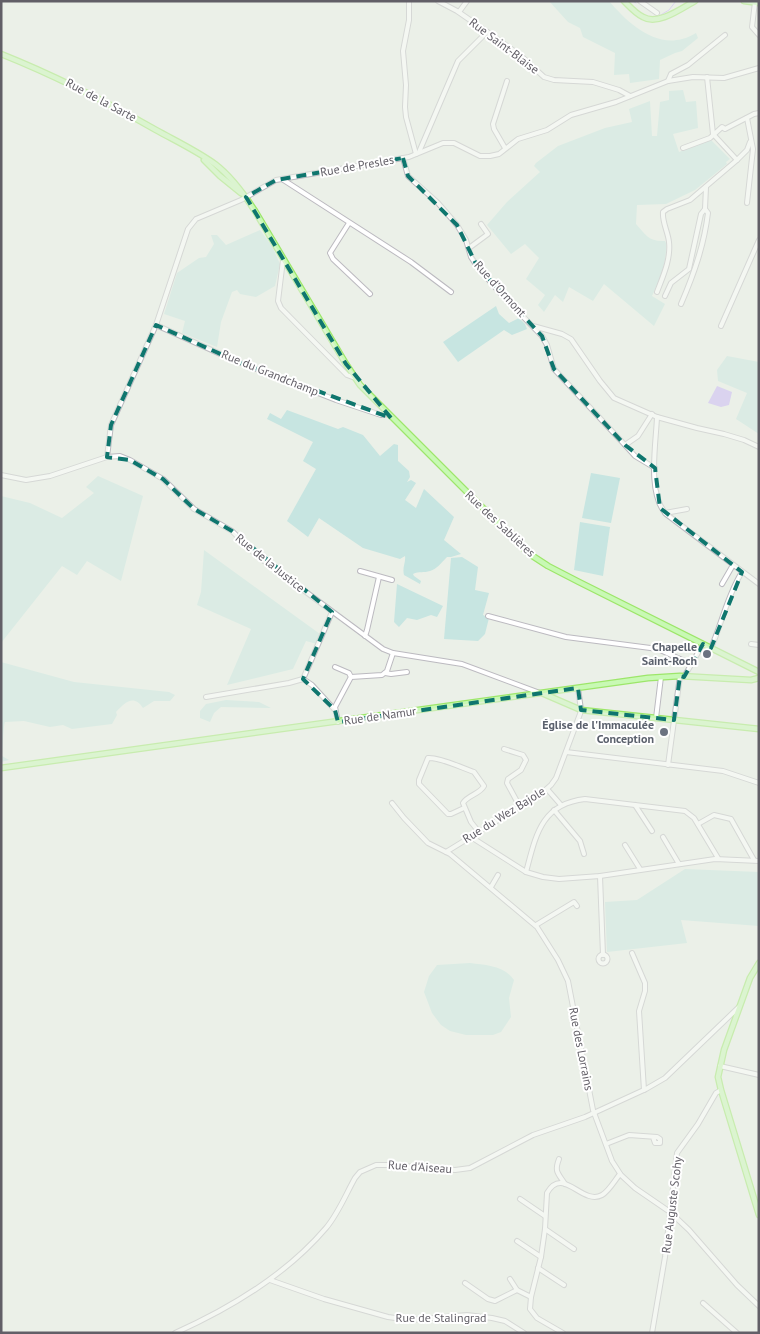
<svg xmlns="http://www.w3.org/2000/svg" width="760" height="1334" font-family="'PT Sans',sans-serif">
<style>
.green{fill:#c7e5e1}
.water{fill:#c6aff8}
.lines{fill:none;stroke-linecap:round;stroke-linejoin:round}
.stream{stroke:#c6aff8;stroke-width:1}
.minor-casing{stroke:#bcbac0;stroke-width:6}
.major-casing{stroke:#9de66a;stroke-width:7}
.minor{stroke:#fff;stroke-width:4}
.major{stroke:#c8f9b4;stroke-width:4.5}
.marked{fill:none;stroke:#0f766e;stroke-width:4;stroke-dasharray:10 6;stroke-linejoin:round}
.worship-dot{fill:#6b7280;stroke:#fff;stroke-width:2}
.labels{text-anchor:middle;stroke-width:4;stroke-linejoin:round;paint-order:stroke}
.street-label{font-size:12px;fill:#625f67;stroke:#fff}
.worship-label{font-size:12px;font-weight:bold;fill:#5b616d;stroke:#fff;text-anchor:end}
</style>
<rect width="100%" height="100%" fill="#ebf0e8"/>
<g class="green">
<path d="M 549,1 L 609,1 C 626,21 653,47 682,39 C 687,38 692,35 696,33 L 698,38 L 682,51 L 675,53 L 660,60 L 659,79 L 630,83 L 629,74 L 614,75 L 615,53 L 583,37 L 580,28 L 568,22 Z"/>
<path d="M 683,90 L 686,102 L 696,101 L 698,128 L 673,134 L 679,152 L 711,140 L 730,159 L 726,162 L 727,164 L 695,190 L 666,204 L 637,205 L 636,224 C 646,235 649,242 665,241 L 666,243 C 667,262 660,279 652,296 L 665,304 L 654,326 L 604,284 L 593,301 L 569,287 L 563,302 L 555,295 L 544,312 L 538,305 L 545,295 L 526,279 L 539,258 L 525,244 L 511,254 L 487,225 L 507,202 L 540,172 L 534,166 L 536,163 L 558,146 L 605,128 L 632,122 L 629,109 L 650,101 L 652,136 L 657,136 L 660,102 L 669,100 L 669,91 Z"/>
<path d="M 260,230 L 272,246 L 280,264 L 275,286 L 256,297 L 240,294 L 237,290 L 232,292 L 221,322 L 217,347 L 182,333 L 185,321 L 164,314 L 177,273 L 199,258 L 206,257 L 214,244 L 211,235 L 217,235 L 226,245 Z"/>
<path d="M 496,306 L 499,314 L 509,323 L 519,318 L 525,324 L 527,329 L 512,335 L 504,330 L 458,362 L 443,342 Z"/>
<path d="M 727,356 L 759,362 L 759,434 L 736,419 L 747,393 L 718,381 L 717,370 Z"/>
<path d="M 287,410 L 338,429 L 343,427 L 363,435 L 380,456 L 394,444 L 398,445 L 398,461 L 409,471 L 410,477 L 407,482 L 411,480 L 416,483 L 405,500 L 416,508 L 424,489 L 454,517 L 444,540 L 461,554 L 451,557 L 447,557 C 442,562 437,569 430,571 C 424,573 419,571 413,574 L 414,576 L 421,581 L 420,584 L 404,575 C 402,567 406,563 405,556 L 400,559 L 363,548 L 319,518 L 308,537 L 287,521 L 316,469 L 303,461 L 313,442 L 267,419 L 270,413 L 281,419 Z"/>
<path d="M 591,473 L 620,478 L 611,523 L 582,518 Z"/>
<path d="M 98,476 L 143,496 L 121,581 L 87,561 L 77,575 L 62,566 L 1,643 L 1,496 L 30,503 L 62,518 L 94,493 L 86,487 Z"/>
<path d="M 580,522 L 610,527 L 603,576 L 574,570 Z"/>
<path d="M 204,550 L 320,634 L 317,644 L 306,641 L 293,669 L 227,685 L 251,629 L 197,605 L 201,592 Z"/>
<path d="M 462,557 L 478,567 L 475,590 L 489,593 L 483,615 L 489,618 L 485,634 L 478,641 L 444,639 L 451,558 Z"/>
<path d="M 397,584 L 443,606 L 437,617 L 431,615 L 417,620 L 407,618 L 399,627 L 394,622 Z"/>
<path d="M 1,662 L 74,682 L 169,692 L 175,695 L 170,701 L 154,701 L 143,708 C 134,694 125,702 116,712 L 117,715 L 112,724 L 72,729 L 63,725 L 50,727 L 24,721 L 5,722 C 3,727 3,748 2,756 L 9,760 L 1,762 Z"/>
<path d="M 226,700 L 259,702 L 271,708 L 221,707 L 214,713 L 210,722 L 200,718 L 200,711 L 206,704 Z"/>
<path d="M 685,869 L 759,872 L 759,926 L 681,920 L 687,943 L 607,952 L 605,902 L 637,900 Z"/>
<path d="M 470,963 C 486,965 505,966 514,980 L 509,998 L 511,1017 L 501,1032 L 493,1035 L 466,1035 L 450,1031 L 441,1025 L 432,1013 L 424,992 L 429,976 L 437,965 Z"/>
</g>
<path class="water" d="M 717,386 L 732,392 L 729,405 L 721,407 L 708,403 Z"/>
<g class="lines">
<g class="stream">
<path d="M 633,1 L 636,3"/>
<path d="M 659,16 L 669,10 L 676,1"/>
</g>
<defs>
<g id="minor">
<path d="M 409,1 L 409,20 L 403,51 L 406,85 L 405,107 L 406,117 L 416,154"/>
<path d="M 438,1 L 457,11 L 486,31 L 521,56 L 544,77 L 554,80 L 593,82 L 619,90 L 630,96"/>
<path d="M 640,1 L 657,13"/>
<path d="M 755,2 L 752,27 L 759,35"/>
<path d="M 459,12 L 467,1"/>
<path d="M 707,77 L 713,134 L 737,160"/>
<path d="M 668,81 L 671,74 L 688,65 L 725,35"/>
<path d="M 505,148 L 494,129 L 493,124 L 507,81"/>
<path d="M 683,148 L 710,138 L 722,127 L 725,129 L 754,114 L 759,113"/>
<path d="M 419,152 L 458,61 L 487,32"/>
<path d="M 403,158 L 408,176 L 438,203 L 457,225 L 466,240 L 471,257 L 477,266 L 501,294 L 542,336 L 547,345 L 554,369 L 625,445 L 635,456 L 655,468"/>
<path d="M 282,179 L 411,262 L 451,292"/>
<path d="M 747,203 L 753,149 L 747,118"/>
<path d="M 349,223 L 330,253 L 333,259 L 370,294"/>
<path d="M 469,248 L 488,234 L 481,224"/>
<path d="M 283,260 L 278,301 L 281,308 L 347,375 L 355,378"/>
<path d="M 657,292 C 663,276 671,259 669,242 C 668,232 662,222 663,212 L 667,209 L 690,200 L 737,160 L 747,150 L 750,142"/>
<path d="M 665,296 L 671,283 L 689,269 L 701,214 L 705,209"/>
<path d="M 681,304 C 694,274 704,246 708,213 L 705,209 L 706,187"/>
<path d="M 156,325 L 236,361 L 336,400 L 381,415 L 388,414"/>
<path d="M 533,326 L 562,334 L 571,339 L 600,381 L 614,398 L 657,417 L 697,428 L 724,434 L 744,440 L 759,447"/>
<path d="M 721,326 L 759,240"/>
<path d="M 657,417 C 656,444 647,493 666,514 L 759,584"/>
<path d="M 625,445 L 638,436 L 652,414"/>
<path d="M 107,457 L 111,425 L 156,325 L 188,229 L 196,219 L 241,200 L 276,180 L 409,157 L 443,143 L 454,143 L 480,156 L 490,156 L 499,154 L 518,139 L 547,130 L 571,115 L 616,102 L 668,81 L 693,77 L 724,78 L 759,68"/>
<path d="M 1,475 L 26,480 L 50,476 L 107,457 L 120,456 L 130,460 L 163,479 L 194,509 L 232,531 L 256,555 L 383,649 L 393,653 L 462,664 L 540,693"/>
<path d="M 665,513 L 687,509"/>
<path d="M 360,571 L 392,580"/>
<path d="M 722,584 L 733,565"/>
<path d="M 488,616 L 566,637 L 658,649 L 691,664"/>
<path d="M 365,636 L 367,630 L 379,577"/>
<path d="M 751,644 L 759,645"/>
<path d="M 711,648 C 722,623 727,596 742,572"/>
<path d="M 335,667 L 349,673 L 351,677"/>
<path d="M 385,673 L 391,674 L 407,672"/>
<path d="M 684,677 L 703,644"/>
<path d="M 303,679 L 332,612"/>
<path d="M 303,679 L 312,685 L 335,710"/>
<path d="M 206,697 L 289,683 L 303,679"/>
<path d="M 656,718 L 661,677"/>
<path d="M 338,722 L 335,707 L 351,677 L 382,675 L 387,671 L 393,653"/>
<path d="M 504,749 L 523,755 L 526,760 L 521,770 L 508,779 L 507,783 L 520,807"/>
<path d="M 566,752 L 723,771 L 759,783"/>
<path d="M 668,765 L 680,676"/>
<path d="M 547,789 L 561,805"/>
<path d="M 392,803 L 404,818 L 428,843 L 450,854 L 537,927 L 558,960 L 568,981 L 593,1110 L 612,1161 L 621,1175 L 635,1188 L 670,1212 L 689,1230 L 737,1285 L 759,1306"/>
<path d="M 635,805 L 652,831"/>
<path d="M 464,808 L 451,814 L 448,814 L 419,784 L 419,780 L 428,758 C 440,757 462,768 474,772 L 484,786 C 480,794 468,795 463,803 L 471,822 L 479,832"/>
<path d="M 554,810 L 580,841 L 584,854"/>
<path d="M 698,824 L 714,815 L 731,819 L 754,860"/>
<path d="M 471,837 L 526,872 L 543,877 L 559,879 L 600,876 L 715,859 L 759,861"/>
<path d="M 663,837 L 679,864"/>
<path d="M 625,845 L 640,869"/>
<path d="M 446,852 L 542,793 L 551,785 L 556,778 L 580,714 L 581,710 L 578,688"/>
<path d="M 526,872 C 536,835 541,804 585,799 L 685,811 L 694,818 L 718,858"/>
<path d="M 600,876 L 603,955"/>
<path d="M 491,887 L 498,875"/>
<path d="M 536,925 L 574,902 L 577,906"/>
<path d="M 632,953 L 645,983 L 645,991 L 639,1011 L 644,1090"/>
<circle cx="603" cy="959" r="4.5"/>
<path d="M 720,1066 L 759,1075"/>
<path d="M 606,1144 L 629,1135 L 657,1137 L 660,1139 L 660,1143 L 655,1143 L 653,1137"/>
<path d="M 559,1159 C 554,1172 558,1173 565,1184"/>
<path d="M 520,1199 L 545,1216"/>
<path d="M 545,1229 L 574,1249"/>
<path d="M 517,1241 L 541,1257"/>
<path d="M 538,1268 L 564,1285"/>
<path d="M 510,1279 L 517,1290 L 531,1297"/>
<path d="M 270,1280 L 324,1299 L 388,1317 L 410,1320 L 467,1315 L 492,1318 L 505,1321 L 524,1333"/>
<path d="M 465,1283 L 488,1299 L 495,1301 L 517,1290"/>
<path d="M 703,1303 L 737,1333"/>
<path d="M 175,1333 C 231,1308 286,1275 326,1228 C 338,1214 346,1194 355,1178 L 360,1172 L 376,1165 L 390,1165 L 455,1170 L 470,1168 L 533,1135 L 585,1117 L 646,1089 L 665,1078 L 739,1007"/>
<path d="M 563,1333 L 537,1318 L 530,1309 L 531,1297 L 541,1257 L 545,1229 L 547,1193 C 563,1165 582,1206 602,1195 C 609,1191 615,1180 620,1174"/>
<path d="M 652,1333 L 665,1257 L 677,1153 L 698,1124 L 716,1093 L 721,1090"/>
</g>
<g id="major">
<path d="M 624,1 C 630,7 636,14 643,17 C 658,26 682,8 695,1"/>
<path d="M 744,1 L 759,3"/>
<path d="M 1,54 C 56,76 105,101 156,130 C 176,141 197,151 215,164 C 232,177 244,194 255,211 L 346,364 L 360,385 L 528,553 L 548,566 L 579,582 L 759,672"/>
<path d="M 204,160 L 220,176 L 241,193"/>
<path d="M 544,694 L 581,710 L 759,729"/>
<path d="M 1,768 L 648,678 L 680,676 L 751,680 L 759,678"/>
<path d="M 759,963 L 750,978 L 724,1050 L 718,1077 L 721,1090 L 759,1215"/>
</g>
</defs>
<use href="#minor" class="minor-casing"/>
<use href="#major" class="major-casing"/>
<use href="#minor" class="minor"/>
<use href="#major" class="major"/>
</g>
<path d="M0 0H760V1334H0ZM 403,158 L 408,176 L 457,225 L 477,266 L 542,336 L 554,369 L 625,445 L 655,468 L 660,508 L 742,572 L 711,648 L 703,644 L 684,677 L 680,676 L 674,720 L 581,710 L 578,688 L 338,722 L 335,710 L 303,679 L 332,612 L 232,531 L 194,509 L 163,479 L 130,460 L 107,457 L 111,425 L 156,325 L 236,361 L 391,418 L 346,364 L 246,197 L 276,180 Z" fill="#ebf0e8" fill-opacity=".55" fill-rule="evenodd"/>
<path class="marked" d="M 403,158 L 408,176 L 457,225 L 477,266 L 542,336 L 554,369 L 625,445 L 655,468 L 660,508 L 742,572 L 711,648 L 703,644 L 684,677 L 680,676 L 674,720 L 581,710 L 578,688 L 338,722 L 335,710 L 303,679 L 332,612 L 232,531 L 194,509 L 163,479 L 130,460 L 107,457 L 111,425 L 156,325 L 236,361 L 391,418 L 346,364 L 246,197 L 276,180 Z"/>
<g class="worship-dot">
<circle cx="707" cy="654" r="5"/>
<circle cx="664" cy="732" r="5"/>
</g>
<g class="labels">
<g class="street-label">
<text transform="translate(504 46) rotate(37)" y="4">Rue Saint-Blaise</text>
<text transform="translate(101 100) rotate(28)" y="4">Rue de la Sarte</text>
<text transform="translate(357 166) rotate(-10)" y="4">Rue de Presles</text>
<text transform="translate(500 289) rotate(48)" y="4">Rue d'Ormont</text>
<text transform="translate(270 373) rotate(22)" y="4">Rue du Grandchamp</text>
<text transform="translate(500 524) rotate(43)" y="4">Rue des Sablières</text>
<text transform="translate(270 563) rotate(39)" y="4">Rue de la Justice</text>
<text transform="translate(380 716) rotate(-8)" y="4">Rue de Namur</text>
<text transform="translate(504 815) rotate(-32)" y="4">Rue du Wez Bajole</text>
<text transform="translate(581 1049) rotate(79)" y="4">Rue des Lorrains</text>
<text transform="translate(420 1167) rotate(4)" y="4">Rue d'Aiseau</text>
<text transform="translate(672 1205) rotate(-83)" y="4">Rue Auguste Scohy</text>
<text x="441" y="1322">Rue de Stalingrad</text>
</g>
<g class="worship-label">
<text x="697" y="651">Chapelle<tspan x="697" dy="14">Saint-Roch</tspan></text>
<text x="654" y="729">Église de l'Immaculée<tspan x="654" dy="14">Conception</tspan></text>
</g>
</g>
<rect width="760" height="1334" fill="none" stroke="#625f67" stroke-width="5"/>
</svg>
